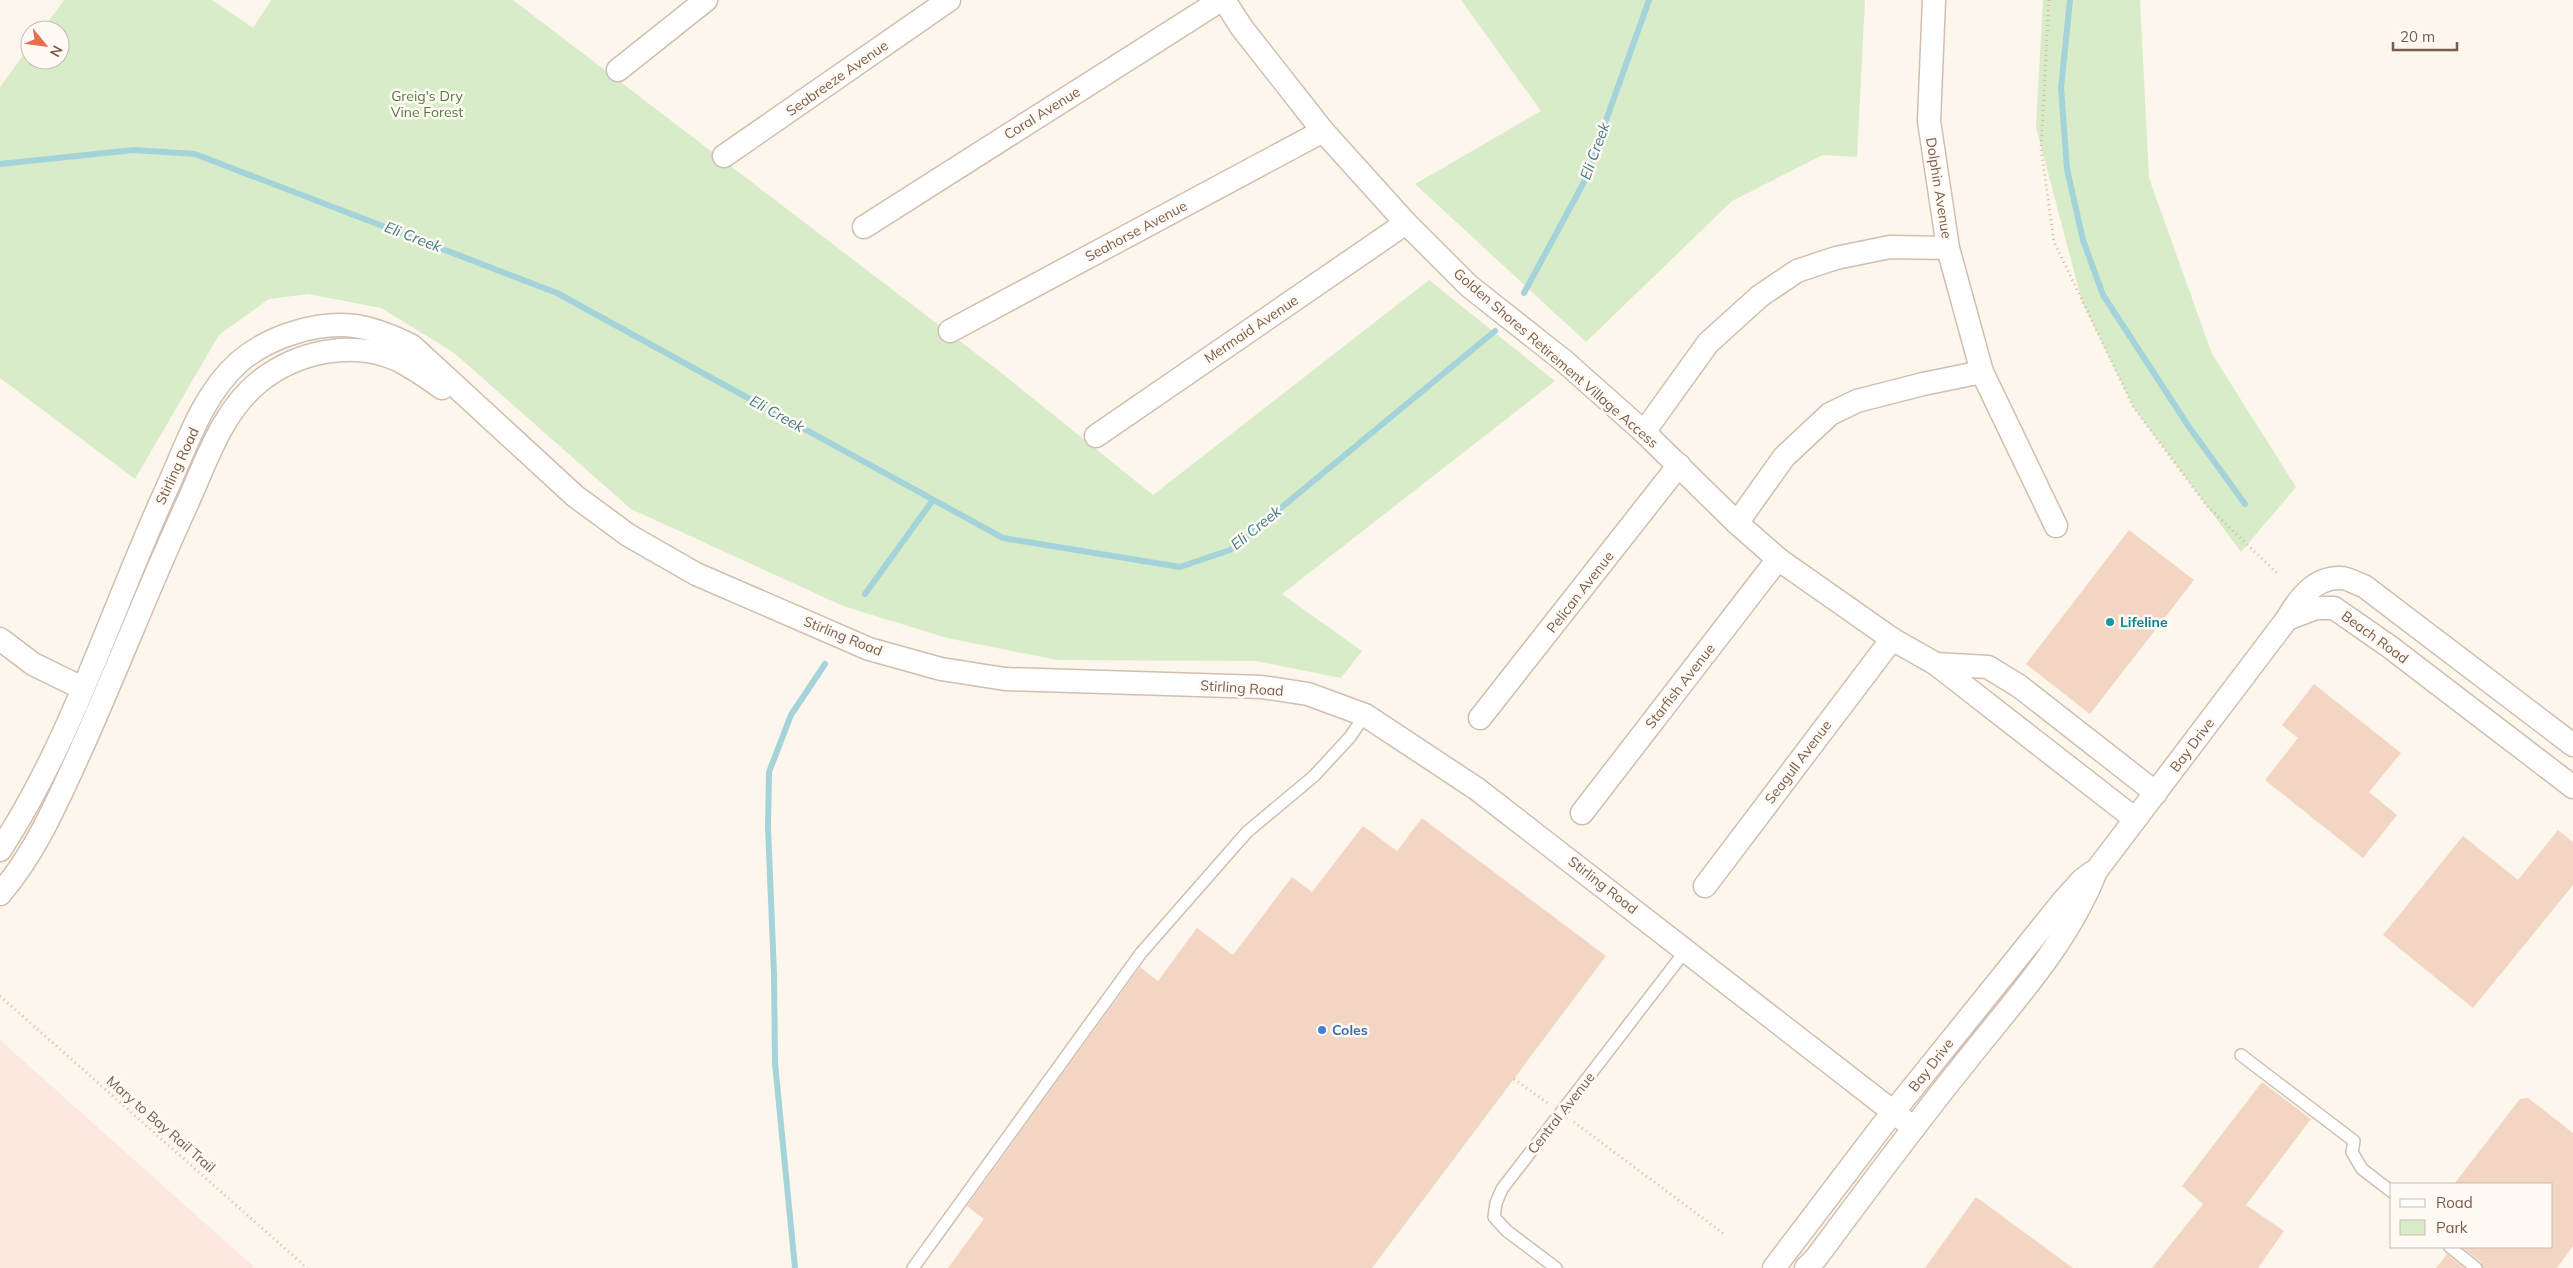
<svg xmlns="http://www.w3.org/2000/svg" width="2573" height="1268" font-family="Mulish,sans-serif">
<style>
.commercial{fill:#fde8e0}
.green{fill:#d8ecc9}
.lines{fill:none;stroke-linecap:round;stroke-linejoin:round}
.stream{stroke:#a5d3da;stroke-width:6}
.building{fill:#f3d5c3}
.lane-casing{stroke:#d1beb0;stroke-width:14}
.street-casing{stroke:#d1beb0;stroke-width:25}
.path{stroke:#d9b8a5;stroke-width:3;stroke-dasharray:1 4;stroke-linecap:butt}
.lane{stroke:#fff;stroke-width:11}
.street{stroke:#fff;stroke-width:22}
.culture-dot{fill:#0f9aa8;stroke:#fffaf3;stroke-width:2}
.shop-dot{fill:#3f7fe0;stroke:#fffaf3;stroke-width:2}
.labels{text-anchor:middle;stroke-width:5;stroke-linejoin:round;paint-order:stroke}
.street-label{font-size:14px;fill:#7a5c4d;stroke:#fffaf3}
.park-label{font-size:14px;fill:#537a41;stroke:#fffaf3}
.culture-label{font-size:14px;font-weight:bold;fill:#0d838f;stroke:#fffaf3;text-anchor:start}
.shop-label{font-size:14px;font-weight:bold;fill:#366cbe;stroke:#fffaf3;text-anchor:start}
.water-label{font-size:15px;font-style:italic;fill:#437c86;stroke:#fffaf3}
</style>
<rect width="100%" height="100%" fill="#fdf6ec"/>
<path class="commercial" d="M 0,1040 L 255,1268 L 0,1268 Z"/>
<g class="green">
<path d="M 64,0 L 212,0 L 253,28 L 271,0 L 513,0 L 999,371 L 1153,495 L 1429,280 L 1555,381 L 1282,594 L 1362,651 L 1341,678 L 1256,661 L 1057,660 L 947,638 L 843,606 L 631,509 L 453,352 L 381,308 L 308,294 L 269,299 L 219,335 L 135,479 L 0,378 L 0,87 L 30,46 L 30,60 L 60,60 L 60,30 L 42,30 Z"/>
<path d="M 1461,0 L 1865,0 L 1857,157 L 1823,155 L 1732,201 L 1586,342 L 1415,184 L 1541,111 Z"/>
<path d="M 2043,0 L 2140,0 L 2149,178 L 2212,354 L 2296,487 L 2241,552 L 2134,408 L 2082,302 L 2036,127 Z"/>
</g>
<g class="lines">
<g class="stream">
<path d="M 2070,0 L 2061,88 L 2067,169 L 2083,240 L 2103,295 L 2189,427 L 2245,504"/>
<path d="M 0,164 L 134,150 L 195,154 L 557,293 L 1003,538 L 1180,567 L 1230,550 L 1495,331"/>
<path d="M 1524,293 L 1584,182 L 1649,0"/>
<path d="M 865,594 L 933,500"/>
<path d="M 795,1268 L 775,1063 L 774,974 L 768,827 L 769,772 L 791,715 L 825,664"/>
</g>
</g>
<g class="building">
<path d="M 2129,530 L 2194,580 L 2090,714 L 2026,664 Z"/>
<path d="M 2314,684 L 2401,753 L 2369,792 L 2397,815 L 2363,858 L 2265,780 L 2298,738 L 2282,725 Z"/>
<path d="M 1422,818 L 1606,956 L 1372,1268 L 948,1268 L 984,1219 L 967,1206 L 1140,967 L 1158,981 L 1197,928 L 1233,955 L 1292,877 L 1312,892 L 1363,826 L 1397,851 Z"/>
<path d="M 2558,830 L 2573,842 L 2573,885 L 2473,1008 L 2383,935 L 2463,836 L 2518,880 Z"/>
<path d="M 2262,1082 L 2311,1119 L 2246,1205 L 2284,1231 L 2258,1268 L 2152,1268 L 2203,1204 L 2182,1186 Z"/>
<path d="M 2528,1098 L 2573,1133 L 2573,1246 L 2557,1268 L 2483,1268 L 2481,1262 L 2462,1247 L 2552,1247 L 2552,1184 L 2454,1184 L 2520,1099 Z"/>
<path d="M 1976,1197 L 2073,1268 L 1925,1268 Z"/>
<path d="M 2447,1254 L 2464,1268 L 2436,1268 Z"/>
</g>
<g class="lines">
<defs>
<g id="lane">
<path d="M 2241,1055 L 2354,1141 L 2352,1152 L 2362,1169 L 2392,1192"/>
<path d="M 2450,1247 L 2476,1268"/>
<path d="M 913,1268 L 1141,953 L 1247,832 L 1314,776 L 1350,737 L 1365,715"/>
<path d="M 1556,1268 L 1507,1231 L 1494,1217 L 1496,1203 L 1502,1189 L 1686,950"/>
</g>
<g id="street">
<path d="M 1224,0 L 1242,28 L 1323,131 L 1406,223 L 1469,286 L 1564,361 L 1644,432 L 1737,523 L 1778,559 L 1892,639 L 1936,664 L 2135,819"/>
<path d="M 1934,0 L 1929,121 L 1948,248 L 1982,372 L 2056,526"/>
<path d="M 618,70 L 706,0"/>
<path d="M 724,156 L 949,0"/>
<path d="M 864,227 L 1221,0"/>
<path d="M 950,331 L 1323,131"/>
<path d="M 1644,432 L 1708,343 L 1760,296 L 1797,271 L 1836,258 L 1890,247 L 1948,248"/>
<path d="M 1096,436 L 1406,223"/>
<path d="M 1737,523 L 1784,457 L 1830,414 L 1857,401 L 1923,384 L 1982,372"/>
<path d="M 2287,619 L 2316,608 L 2334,608 L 2390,647 L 2573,787"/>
<path d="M 0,639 L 33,664 L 82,688"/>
<path d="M 1936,664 L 1988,667 L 2019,686 L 2156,793"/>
<path d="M 1480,718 L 1679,465"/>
<path d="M 1582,813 L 1778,559"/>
<path d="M 0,850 C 72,741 113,605 168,486 C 187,444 203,394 239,362 C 268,337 317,321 355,326 C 376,329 394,337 412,346 L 575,496 L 628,535 L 696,574 L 869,649 L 941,669 L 1005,679 L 1262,687 L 1308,694 L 1365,715 L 1477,789 L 1914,1128"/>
<path d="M 1705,886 L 1892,639"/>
<path d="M 0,894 C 36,852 57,802 80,752 C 117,670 149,586 187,504 C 206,462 222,411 260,381 C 297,352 351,340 396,359 C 412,367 428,378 442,388"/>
<path d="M 1774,1268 L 1882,1126 L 2064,900 L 2082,880 L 2093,872"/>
<path d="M 1806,1268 L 1816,1258 C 1863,1195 1910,1131 1960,1069 C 2009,1006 2067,946 2096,871 L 2287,619 C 2299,598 2315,577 2341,578 C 2348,578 2357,584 2364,586 L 2573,745"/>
</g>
</defs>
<use href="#lane" class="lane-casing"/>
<use href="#street" class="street-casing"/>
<g class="path">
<path d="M 2049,0 L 2041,148 L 2054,242 L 2134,408 L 2207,506 L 2278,574"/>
<path d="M 0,996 L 307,1268"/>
<path d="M 1514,1079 L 1549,1104"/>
<path d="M 1574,1122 L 1724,1234"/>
</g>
<use href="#lane" class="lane"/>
<use href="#street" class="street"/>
</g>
<circle class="culture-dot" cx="2110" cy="622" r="5"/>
<circle class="shop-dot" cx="1322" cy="1030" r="5"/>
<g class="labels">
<g class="street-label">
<text transform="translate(837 78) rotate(-35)" y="5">Seabreeze Avenue</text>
<text transform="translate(1042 113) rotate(-32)" y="5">Coral Avenue</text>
<text transform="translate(1939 188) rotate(81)" y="5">Dolphin Avenue</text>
<text transform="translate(1136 231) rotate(-28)" y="5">Seahorse Avenue</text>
<text transform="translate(1251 329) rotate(-34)" y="5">Mermaid Avenue</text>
<text transform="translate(1556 358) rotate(41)" y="5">Golden Shores Retirement Village Access</text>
<text transform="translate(177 466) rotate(-65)" y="5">Stirling Road</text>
<text transform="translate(1580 592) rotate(-52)" y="5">Pelican Avenue</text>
<text transform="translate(843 636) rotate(22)" y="5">Stirling Road</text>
<text transform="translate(2375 637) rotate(36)" y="5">Beach Road</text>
<text transform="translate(1680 686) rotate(-52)" y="5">Starfish Avenue</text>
<text transform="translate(1242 688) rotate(4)" y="5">Stirling Road</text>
<text transform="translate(2192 745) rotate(-53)" y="5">Bay Drive</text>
<text transform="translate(1798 762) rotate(-53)" y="5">Seagull Avenue</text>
<text transform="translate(1603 885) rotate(38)" y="5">Stirling Road</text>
<text transform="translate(1931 1065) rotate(-52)" y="5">Bay Drive</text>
<text transform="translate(1561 1113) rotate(-52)" y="5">Central Avenue</text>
<text transform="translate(161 1124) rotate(41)" y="5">Mary to Bay Rail Trail</text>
</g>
<g class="park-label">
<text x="427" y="101">Greig's Dry<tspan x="427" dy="16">Vine Forest</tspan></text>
</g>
<g class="culture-label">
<text x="2120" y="627">Lifeline</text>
</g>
<g class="shop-label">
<text x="1332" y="1035">Coles</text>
</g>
<g class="water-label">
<text transform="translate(1595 151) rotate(-70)" y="5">Eli Creek</text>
<text transform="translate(413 237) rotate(21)" y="5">Eli Creek</text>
<text transform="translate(777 414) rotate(29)" y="5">Eli Creek</text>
<text transform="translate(1256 528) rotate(-39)" y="5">Eli Creek</text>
</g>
</g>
<rect x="2390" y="1183" width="162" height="65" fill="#fffaf3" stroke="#cabbb1"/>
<rect x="2400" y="1199" width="25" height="8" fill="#ffffff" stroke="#cabbb1"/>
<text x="2436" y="1208" font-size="15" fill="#7a5c4d">Road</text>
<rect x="2400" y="1220" width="25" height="15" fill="#d8ecc9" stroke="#cabbb1"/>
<text x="2436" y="1233" font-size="15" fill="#7a5c4d">Park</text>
<g transform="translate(45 45) rotate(119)"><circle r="24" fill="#fffaf3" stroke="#cabbb1"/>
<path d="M0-4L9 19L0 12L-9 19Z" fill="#e76f51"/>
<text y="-8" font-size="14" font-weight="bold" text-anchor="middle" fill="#7a5c4d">N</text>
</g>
<path d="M2393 42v8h64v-8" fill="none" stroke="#7a5c4d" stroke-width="2.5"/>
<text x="2400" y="42" font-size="15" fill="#7a5c4d" stroke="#fffaf3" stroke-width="4" paint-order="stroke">20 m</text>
</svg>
